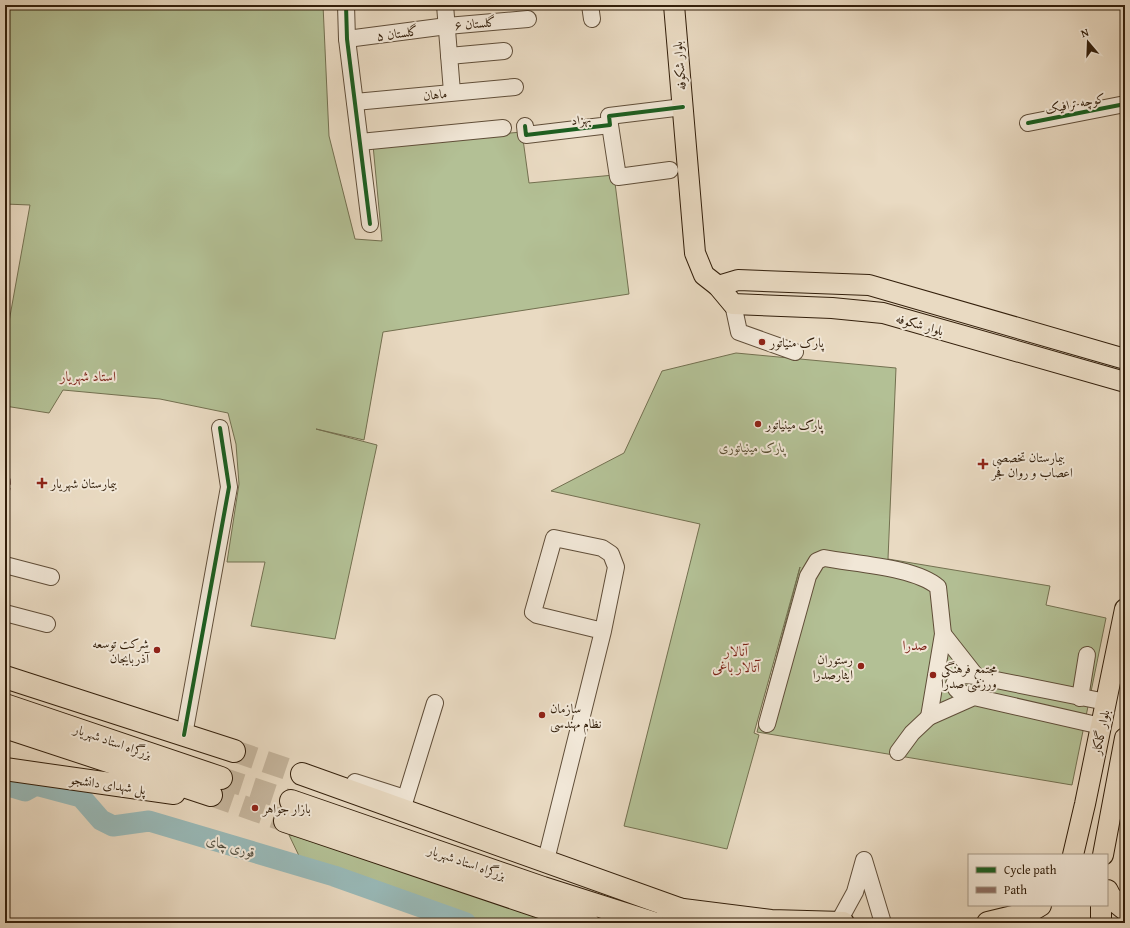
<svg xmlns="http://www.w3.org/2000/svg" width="1130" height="928" font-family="'Gentium Book Plus',Amiri,serif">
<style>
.green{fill:#b3c095;stroke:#737050}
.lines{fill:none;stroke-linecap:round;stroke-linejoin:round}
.river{stroke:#99bab9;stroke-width:21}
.highway-tunnel{stroke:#c5b59d;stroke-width:22;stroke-dasharray:22 11;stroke-linecap:butt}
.minor-casing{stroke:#604e39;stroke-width:18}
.major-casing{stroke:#331f0b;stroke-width:22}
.highway-casing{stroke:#331f0b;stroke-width:24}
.minor{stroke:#f1e7d7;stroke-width:16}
.major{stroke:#e9dac2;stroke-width:20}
.highway{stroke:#e9dac2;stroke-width:22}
.quiet{stroke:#8d6e63;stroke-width:3;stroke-dasharray:6 3;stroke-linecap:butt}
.cycleway-casing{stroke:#f1e7d7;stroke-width:6}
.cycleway{stroke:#1b5e20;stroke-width:4}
.poi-dot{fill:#8f2418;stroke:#f1e7d7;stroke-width:1.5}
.labels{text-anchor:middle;stroke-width:4;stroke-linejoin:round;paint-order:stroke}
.street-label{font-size:13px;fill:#331f0b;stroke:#f1e7d7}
.poi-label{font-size:13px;fill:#331f0b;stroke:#f1e7d7;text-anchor:start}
.park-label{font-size:13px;font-style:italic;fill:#594f34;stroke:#f1e7d7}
.neighbourhood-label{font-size:14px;fill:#7a1f14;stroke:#f1e7d7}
.water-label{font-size:14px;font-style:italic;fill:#524e3f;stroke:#f1e7d7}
</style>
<rect width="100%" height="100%" fill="#e9dac2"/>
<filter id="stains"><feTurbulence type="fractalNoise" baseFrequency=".005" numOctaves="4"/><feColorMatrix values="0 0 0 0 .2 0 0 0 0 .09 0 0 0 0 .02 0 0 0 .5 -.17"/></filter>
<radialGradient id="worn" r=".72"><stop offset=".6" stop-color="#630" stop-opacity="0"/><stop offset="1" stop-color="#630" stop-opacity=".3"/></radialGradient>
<g class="green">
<path d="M 5,5 L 323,5 L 329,136 L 355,239 L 382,241 L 373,145 L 522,132 L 529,183 L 614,175 L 629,294 L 383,332 L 364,440 L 316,429 L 377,445 L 335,639 L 251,626 L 265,562 L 227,562 L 239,484 L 236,444 L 228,413 L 160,399 L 63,390 L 49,413 L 5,406 L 5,344 L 30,205 L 5,204 Z"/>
<path d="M 736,353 L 896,368 L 888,559 L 1050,586 L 1046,605 L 1106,618 L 1072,785 L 757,732 L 800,567 L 754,733 L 759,735 L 727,849 L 624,826 L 700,524 L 551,491 L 624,453 L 662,371 Z"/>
<path d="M 289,835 L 317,839 L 565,923 L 481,923 L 301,860 Z"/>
</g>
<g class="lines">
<path class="river" d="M 5,785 L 25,791 L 36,785 L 81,797 L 101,820 L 113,826 L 149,821 L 334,876 L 466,923"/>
<g class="highway-tunnel">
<path d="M 234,751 L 302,774"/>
<path d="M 221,778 L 291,801"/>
<path d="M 211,795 L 285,821"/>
</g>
<defs>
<g id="minor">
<path d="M 346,5 L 347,39 L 370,224"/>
<path d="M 445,5 L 452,92"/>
<path d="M 590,5 L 592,19"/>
<path d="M 347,39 L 447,26 L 528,19"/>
<path d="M 449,56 L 504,51"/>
<path d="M 355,102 L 515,87"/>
<path d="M 1028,123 L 1125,104"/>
<path d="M 610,125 L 618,177 L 670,170"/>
<path d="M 525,126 L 526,135 L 610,125 L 609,116 L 683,107"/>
<path d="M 360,142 L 503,128"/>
<path d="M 733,304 L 739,332 L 795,352"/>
<path d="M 5,565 L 51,577"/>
<path d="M 5,613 L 47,624"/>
<path d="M 943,634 L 976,676 L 1106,702"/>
<path d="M 974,697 C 966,695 956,693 954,684 C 959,673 966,675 976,676"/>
<path d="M 1080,698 L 1087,655"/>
<path d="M 767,724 L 808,576 L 817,561 L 824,558 C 855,564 915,567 938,587 L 943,634 L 929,717"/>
<path d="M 184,735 L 229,487 L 220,428"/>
<path d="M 898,752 L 912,733 L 929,717 L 974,697 L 1101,726"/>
<path d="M 355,782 L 405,798"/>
<path d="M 402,810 L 435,703"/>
<path d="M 546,860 L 603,631 L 616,567 L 611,554 L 602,548 L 554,538 L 533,612 L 537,615 L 603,631"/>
<path d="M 838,923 L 855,892 L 864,860 L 883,923"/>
</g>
<g id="major">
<path d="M 674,5 L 695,253 L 704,275 L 718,286 L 733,304 L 832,308 L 883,313 L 1125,382"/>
<path d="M 718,286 L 738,280 L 869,285 L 1125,359"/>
<path d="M 1073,855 L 1085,804 L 1125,609"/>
<path d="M 1103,855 L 1125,738"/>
<path d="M 1101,905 L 1101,923"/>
</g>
<g id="highway">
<path d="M 5,677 L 234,751"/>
<path d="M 5,705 L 221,778"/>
<path d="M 5,727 L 211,795"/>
<path d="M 5,769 L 174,793"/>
<path d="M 302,774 L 682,910"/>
<path d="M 291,801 L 543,888 L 653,923"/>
<path d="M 285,821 L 588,923"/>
<path d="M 1107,891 L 1110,897 L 1125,909"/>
<path d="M 667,908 L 771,921 L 843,923"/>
<path d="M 988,923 L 1025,914 L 1040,905"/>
</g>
</defs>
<use href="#minor" class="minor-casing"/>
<use href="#major" class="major-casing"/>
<use href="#highway" class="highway-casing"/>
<use href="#minor" class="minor"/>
<use href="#major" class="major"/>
<use href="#highway" class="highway"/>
<path class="quiet" d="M 5,472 L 8,473 C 10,481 11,490 5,497"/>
<defs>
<g id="cycleway">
<path d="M 346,5 L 347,39 L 370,224"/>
<path d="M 1028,123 L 1125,104"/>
<path d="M 525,126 L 526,135 L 610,125 L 609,116 L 683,107"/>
<path d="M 184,735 L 229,487 L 220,428"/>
</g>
</defs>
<use href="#cycleway" class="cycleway-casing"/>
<use href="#cycleway" class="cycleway"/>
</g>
<g class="poi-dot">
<circle cx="762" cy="342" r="4"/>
<circle cx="758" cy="424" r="4"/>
<path d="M981 458h4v4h4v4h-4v4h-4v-4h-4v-4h4z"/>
<path d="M40 477h4v4h4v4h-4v4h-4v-4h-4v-4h4z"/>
<circle cx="157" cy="650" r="4"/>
<circle cx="861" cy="666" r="4"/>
<circle cx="933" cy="675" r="4"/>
<circle cx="542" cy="715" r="4"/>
<circle cx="255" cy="808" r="4"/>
</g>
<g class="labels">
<g class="street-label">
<text transform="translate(475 23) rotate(-5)" y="5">گلستان ۶</text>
<text transform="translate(397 33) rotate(-8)" y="5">گلستان ۵</text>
<text transform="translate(679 66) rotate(-95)" y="5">بلوار شکوفه</text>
<text transform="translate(435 94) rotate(-6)" y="5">ماهان</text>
<text transform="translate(1075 103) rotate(-11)" y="5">کوچه ترافیک</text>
<text transform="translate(581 119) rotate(-6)" y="5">بهزاد</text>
<text transform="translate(920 324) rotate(16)" y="5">بلوار شکوفه</text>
<text transform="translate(1100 732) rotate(-78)" y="5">بلوار گلکار</text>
<text transform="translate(113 741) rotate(19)" y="5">بزرگراه استاد شهریار</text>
<text transform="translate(108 784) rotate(8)" y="5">پل شهدای دانشجو</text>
<text transform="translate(467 862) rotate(19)" y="5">بزرگراه استاد شهریار</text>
</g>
<g class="poi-label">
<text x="770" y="347">پارک منیاتور</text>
<text x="766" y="429">پارک مینیاتور</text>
<text x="992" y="462">بیمارستان تخصصی<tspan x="992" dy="15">اعصاب و روان فجر</tspan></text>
<text x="51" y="488">بیمارستان شهریار</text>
<text x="149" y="648" text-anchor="end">شرکت توسعه<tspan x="149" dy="15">آذربایجان</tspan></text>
<text x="853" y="664" text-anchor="end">رستوران<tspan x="853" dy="15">ایثارصدرا</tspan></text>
<text x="941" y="673">مجتمع فرهنگی<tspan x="941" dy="15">ورزشی صدرا</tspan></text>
<text x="550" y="713">سازمان<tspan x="550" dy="15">نظام مهندسی</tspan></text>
<text x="263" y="813">بازار جواهر</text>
</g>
<g class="park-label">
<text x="752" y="452">پارک مینیاتوری</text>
</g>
<g class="neighbourhood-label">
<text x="88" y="381">استاد شهریار</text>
<text x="915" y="650">صدرا</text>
<text x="736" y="656">آنالار<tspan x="736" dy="16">آتالار باغی</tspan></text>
</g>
<g class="water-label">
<text transform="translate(231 846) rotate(16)" y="5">قوری چای</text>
</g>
</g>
<rect width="1130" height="928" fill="none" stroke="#e9dac2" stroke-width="20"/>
<rect x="6" y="6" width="1118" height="916" fill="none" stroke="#331f0b" stroke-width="2"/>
<rect x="10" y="10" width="1110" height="908" fill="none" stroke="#331f0b"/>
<rect x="968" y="854" width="140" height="52" fill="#f1e7d7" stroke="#a59785"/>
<rect x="976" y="867" width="20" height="6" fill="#1b5e20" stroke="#a59785"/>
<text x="1004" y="874" font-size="12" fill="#331f0b">Cycle path</text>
<rect x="976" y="887" width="20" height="6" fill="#8d6e63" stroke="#a59785"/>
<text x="1004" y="894" font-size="12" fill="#331f0b">Path</text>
<g transform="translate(1088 42) rotate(341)" stroke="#f1e7d7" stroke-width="3" paint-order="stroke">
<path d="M0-3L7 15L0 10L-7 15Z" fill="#331f0b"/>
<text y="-6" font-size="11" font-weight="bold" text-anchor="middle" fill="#331f0b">N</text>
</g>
<rect width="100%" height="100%" filter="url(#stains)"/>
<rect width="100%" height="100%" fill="url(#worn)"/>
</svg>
